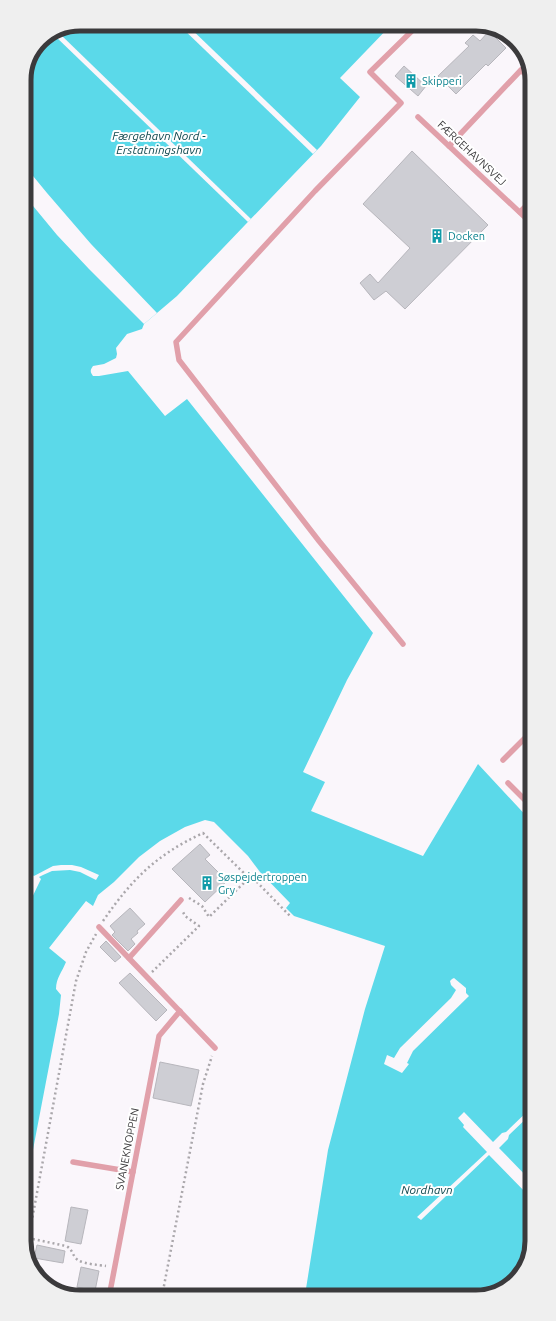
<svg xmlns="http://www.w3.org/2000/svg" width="556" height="1321" font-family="Ubuntu,sans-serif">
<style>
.water{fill:#5bd9e9}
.pier{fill:#faf6fb}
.building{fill:#ceced4;stroke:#b7b6bc}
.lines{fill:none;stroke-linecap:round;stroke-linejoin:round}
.path{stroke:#aaa7ab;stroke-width:2.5;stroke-dasharray:2 3;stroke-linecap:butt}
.service{stroke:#e1a0aa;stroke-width:5.5}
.labels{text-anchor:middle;stroke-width:4;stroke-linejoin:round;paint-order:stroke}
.culture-label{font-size:11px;fill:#0d838f;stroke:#fff;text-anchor:start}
.street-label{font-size:11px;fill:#3b3a3c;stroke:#fff}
.water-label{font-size:12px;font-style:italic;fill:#10484f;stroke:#fff}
.rim{fill:none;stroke:#3b3a3c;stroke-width:5}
</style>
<rect width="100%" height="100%" fill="#faf6fb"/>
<path class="water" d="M 80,24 L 392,24 L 340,78 L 360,97 L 321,146 L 293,175 L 177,296 L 144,324 L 142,329 L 127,334 L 116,348 L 117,354 L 116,358 L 104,364 L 93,366 C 90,370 90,372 93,376 L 99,376 L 128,371 L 165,416 L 187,399 L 373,633 L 347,680 L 303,772 L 325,782 L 311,811 L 423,856 L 478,764 L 531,821 L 532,1241 L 520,1275 L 494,1294 L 305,1295 L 328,1150 L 365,1009 L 385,946 L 294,916 L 286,908 L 290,903 L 260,872 L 248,856 L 214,822 L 205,820 L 185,827 L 160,841 L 139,857 L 114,882 L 98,895 L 93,906 L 86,901 L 49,948 L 66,962 C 62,972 56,978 56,989 L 61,995 L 59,1014 L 27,1181 L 24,77 L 41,40 Z"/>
<g class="pier">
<path d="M 178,24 L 186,24 L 317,150 L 313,154 Z"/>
<path d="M 59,33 L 251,219 L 248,222 L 54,35 Z"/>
<path d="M 24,165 L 47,193 L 91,244 L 157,313 L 144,324 L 89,269 L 57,235 L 24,195 Z"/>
<path d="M 61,865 L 72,865 L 81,867 L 99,875 L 96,880 L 80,872 L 70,870 L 52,871 L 43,875 L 39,877 L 41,879 L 26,910 L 26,884 L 31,874 L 34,876 L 53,866 Z"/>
<path d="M 454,978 L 466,988 L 466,993 L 469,996 L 413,1051 L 407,1063 L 409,1064 L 402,1073 L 384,1064 L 387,1055 L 394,1058 L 400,1048 L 451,998 L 456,990 L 451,985 L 450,981 L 452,979 Z"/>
<path d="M 532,1107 L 532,1113 L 509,1135 L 508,1139 L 499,1148 L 532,1182 L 532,1199 L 489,1155 L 421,1220 L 417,1217 L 487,1152 L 463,1127 L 464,1125 L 458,1118 L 464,1112 L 493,1142 L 502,1133 L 506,1132 Z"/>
</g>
<g class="building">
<path d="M 489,31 L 506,48 L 488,66 L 486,64 L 456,94 L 438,76 L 469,46 L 465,43 L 473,35 L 480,41 Z"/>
<path d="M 404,66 L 426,86 L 418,96 L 395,76 Z"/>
<path d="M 412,151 L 488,225 L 405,309 L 386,291 L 374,300 L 360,283 L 370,274 L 378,283 L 410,248 L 363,204 Z"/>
<path d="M 200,844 L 210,855 L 205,859 L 227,881 L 205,902 L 172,869 Z"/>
<path d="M 130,908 L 145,924 L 137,931 L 138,933 L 131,939 L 135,944 L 128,951 L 112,935 L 115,932 L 110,926 Z"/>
<path d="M 106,941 L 121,957 L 115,962 L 100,947 Z"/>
<path d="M 130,973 L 167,1010 L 156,1021 L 119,983 Z"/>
<path d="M 160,1062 L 199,1070 L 191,1106 L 153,1098 Z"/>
<path d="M 71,1207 L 88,1210 L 81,1244 L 65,1241 Z"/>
<path d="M 37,1245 L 65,1251 L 63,1263 L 34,1258 Z"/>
<path d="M 81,1267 L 99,1271 L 95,1291 L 77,1287 Z"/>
</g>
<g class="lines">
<g class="path">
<path d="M 189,898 L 202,906 L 209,917 L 251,876 L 291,917"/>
<path d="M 103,921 C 132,879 156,855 203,833 L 249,878"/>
<path d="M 152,972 L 199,926 L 185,916 L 182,910"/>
<path d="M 28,1238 L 66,1246 C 73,1249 72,1256 78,1260 C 84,1264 99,1265 106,1266"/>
<path d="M 27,1247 L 76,981 L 86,952 L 96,934"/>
<path d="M 162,1296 L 203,1084 L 212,1056"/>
</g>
<g class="service">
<path d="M 418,117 L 529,221"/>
<path d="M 449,146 L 521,70 L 529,78"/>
<path d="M 520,212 L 529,203"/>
<path d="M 403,644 L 319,541 L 179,360 L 176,342 L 315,191 L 401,103 L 370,72 L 419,24"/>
<path d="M 503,760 L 531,732"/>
<path d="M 508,783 L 531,806"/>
<path d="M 99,927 L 215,1048"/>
<path d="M 129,958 L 181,900"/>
<path d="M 73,1162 L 133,1172"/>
<path d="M 109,1297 L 159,1036 L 180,1011"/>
</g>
</g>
<defs>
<symbol id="building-bare" viewBox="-9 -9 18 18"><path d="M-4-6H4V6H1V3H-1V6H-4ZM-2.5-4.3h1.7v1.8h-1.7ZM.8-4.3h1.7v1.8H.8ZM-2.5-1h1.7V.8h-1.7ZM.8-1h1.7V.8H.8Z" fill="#0f9aa8" stroke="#fff" stroke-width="2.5" paint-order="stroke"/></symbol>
</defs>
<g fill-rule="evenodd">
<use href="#building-bare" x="401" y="71" width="20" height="20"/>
<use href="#building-bare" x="427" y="226" width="20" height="20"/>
<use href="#building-bare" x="197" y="873" width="20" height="20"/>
</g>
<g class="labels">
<g class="culture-label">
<text x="422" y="85">Skipperi</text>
<text x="448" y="240">Docken</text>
<text x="218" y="881">Søspejdertroppen<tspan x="218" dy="13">Gry</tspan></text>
</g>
<g class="street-label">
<text transform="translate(472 153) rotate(43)" y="4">FÆRGEHAVNSVEJ</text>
<text transform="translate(127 1149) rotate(-79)" y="4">SVANEKNOPPEN</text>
</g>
<g class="water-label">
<text x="159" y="140">Færgehavn Nord -<tspan x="159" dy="14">Erstatningshavn</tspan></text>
<text x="427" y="1194">Nordhavn</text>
</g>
</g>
<path d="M0 0H556V1321H0ZM80 31H476A49 49 0 0 1 525 80V1241A49 49 0 0 1 476 1290H80A49 49 0 0 1 31 1241V80A49 49 0 0 1 80 31Z" fill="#efefef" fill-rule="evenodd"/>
<path class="rim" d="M80 31H476A49 49 0 0 1 525 80V1241A49 49 0 0 1 476 1290H80A49 49 0 0 1 31 1241V80A49 49 0 0 1 80 31Z"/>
</svg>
